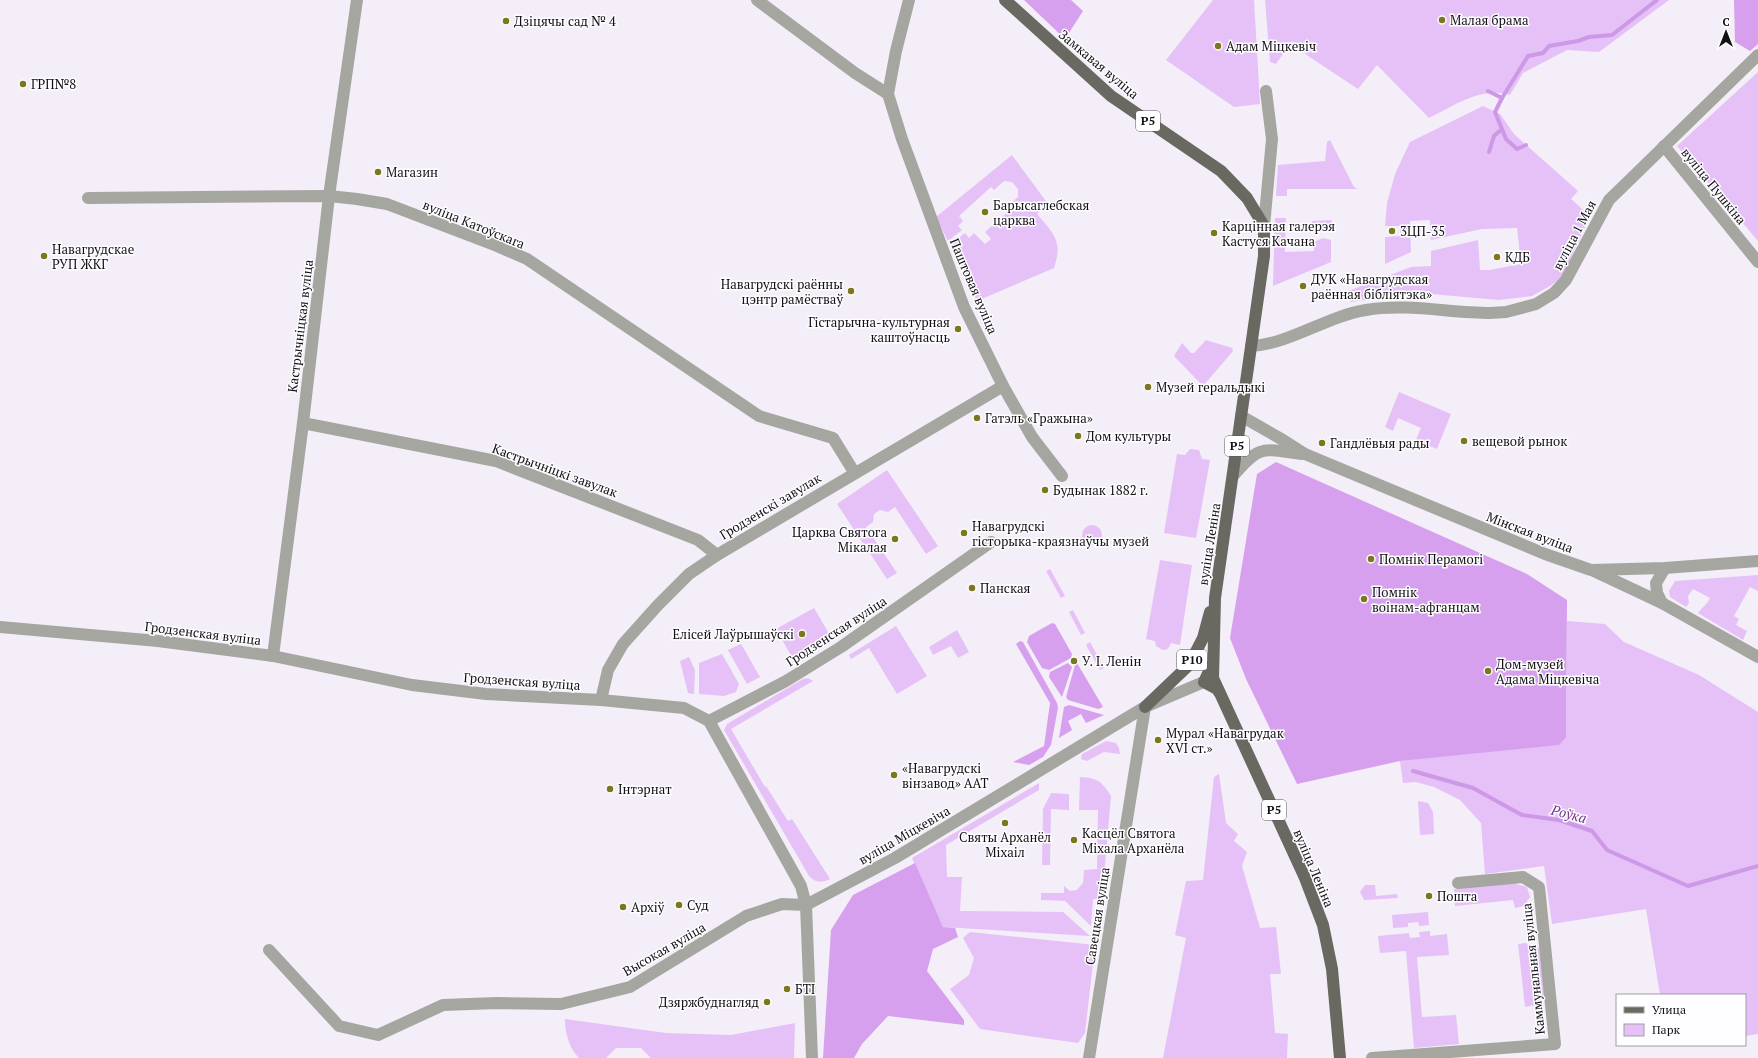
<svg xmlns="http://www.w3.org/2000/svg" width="1758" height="1058" font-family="'PT Serif',serif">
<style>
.green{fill:#e5c1f7}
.forest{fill:#d6a0ee}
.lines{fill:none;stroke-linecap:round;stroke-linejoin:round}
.stream{stroke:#cd98e6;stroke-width:4}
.minor{stroke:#a6a6a1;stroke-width:12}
.tertiary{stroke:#a6a6a1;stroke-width:12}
.primary{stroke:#696961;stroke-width:12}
.poi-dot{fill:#7b771c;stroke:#fefdff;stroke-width:1.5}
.labels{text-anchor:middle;stroke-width:3;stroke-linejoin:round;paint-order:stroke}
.shield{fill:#fefdff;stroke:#5a575a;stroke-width:1}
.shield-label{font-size:12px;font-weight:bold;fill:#131014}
.poi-label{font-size:13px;fill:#131014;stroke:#fefdff;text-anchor:start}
.street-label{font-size:13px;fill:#131014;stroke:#fefdff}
.water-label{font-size:14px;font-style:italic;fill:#753590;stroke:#fefdff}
</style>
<rect width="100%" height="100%" fill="#f4eef8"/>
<g class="green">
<path d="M 1213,0 L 1254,0 L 1260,104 L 1234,107 L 1166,60 Z"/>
<path d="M 1265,0 L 1669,0 L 1599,52 L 1567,50 L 1523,73 L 1510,95 C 1481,86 1454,106 1429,118 L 1377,65 L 1358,89 L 1308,56 L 1292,41 L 1276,64 L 1270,62 Z"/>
<path d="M 1758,72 L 1758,241 L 1677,146 Z"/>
<path d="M 1483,106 L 1500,114 L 1514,134 L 1578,191 L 1571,199 L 1590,216 L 1562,277 L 1550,286 L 1532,296 L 1499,300 L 1431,294 L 1398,295 L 1351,302 L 1347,296 L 1351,290 L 1411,267 L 1431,266 L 1431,251 L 1478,240 L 1480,270 L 1490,270 L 1521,264 L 1517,228 L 1482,229 L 1431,240 L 1430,220 L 1410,221 L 1411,252 L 1385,264 L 1385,237 L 1400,236 L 1400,226 L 1385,226 L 1387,203 L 1395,174 L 1410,142 Z"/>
<path d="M 1330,140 L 1354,187 L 1358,189 L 1287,189 L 1287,196 L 1276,196 L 1278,165 L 1325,161 L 1327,142 Z"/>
<path d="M 1012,155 L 1048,204 L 1037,214 C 1054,234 1063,241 1054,268 L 977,301 L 950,245 L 965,233 L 969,238 L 974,233 L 985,244 L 991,239 L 985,232 L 1011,209 L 1008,206 L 1018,197 L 1018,189 L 1012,182 L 1004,181 L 994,190 L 991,187 L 959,216 L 963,221 L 958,226 L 962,230 L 948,241 L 936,217 Z"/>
<path d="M 1275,218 L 1286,218 L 1285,252 L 1314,251 L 1314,242 L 1323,238 L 1331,240 L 1331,262 L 1273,286 Z"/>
<path d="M 1332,220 L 1331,227 L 1327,231 L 1318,231 L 1312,228 L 1312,221 Z"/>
<path d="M 1206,340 L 1232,348 L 1233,351 L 1203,386 L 1174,356 L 1182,343 L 1191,353 L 1194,353 Z"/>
<path d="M 1399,392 L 1451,414 L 1437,449 L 1416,440 L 1421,428 L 1398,418 L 1393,431 L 1385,427 Z"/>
<path d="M 1190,449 L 1199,450 L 1202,459 L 1210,460 L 1196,538 L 1164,533 L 1177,454 L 1185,455 Z"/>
<path d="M 887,470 L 938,546 L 926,554 L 895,507 L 888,512 L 880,510 L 874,514 L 873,522 L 866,527 L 897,573 L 887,579 L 837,504 Z"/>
<circle cx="1092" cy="535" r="10"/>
<path d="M 1160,560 L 1192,565 L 1180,645 L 1171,643 L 1168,649 L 1163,650 L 1156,646 L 1155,641 L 1146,639 Z"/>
<path d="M 1050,569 L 1065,596 L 1061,598 L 1046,571 Z"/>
<path d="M 1758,575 L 1758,591 L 1750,587 L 1734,616 L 1739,619 L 1736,625 L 1747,631 L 1743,640 L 1698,613 C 1702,607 1708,604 1710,598 L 1693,589 L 1688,596 L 1689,603 L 1686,607 L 1670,597 L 1669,591 L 1675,581 Z"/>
<path d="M 814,608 L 831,637 L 793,659 L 776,629 Z"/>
<path d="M 1073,610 L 1085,633 L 1081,635 L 1069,612 Z"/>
<path d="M 1567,621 L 1605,624 L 1624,642 L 1699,675 L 1758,712 L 1758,1034 L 1745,1036 L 1745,995 L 1660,995 L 1646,909 L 1552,924 L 1544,866 L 1485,874 L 1481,823 L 1460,800 L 1434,787 L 1416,782 L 1403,783 L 1400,761 L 1450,755 L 1566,737 Z"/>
<path d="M 896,626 L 927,676 L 897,694 L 869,648 L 851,659 L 849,655 Z"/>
<path d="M 957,630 L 969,652 L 958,658 L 951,646 L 933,655 L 929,647 Z"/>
<path d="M 1090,642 L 1104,668 L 1100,670 L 1086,645 Z"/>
<path d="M 741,644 L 760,677 L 747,684 L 728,650 Z"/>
<path d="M 722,654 L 739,684 L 736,692 L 724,696 L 699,694 L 699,663 Z"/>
<path d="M 689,657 L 695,670 L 694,694 L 688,693 L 680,661 Z"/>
<path d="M 808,678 L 813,681 L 731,729 L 765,787 L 766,786 L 788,821 L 792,819 L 830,879 C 822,883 815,883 809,876 L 724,730 L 727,724 L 803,679 Z"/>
<path d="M 1106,741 L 1116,743 L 1119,748 L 1120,754 L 1104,752 L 1087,761 L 1081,759 L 1082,754 Z"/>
<path d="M 1219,774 L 1226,823 L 1238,834 L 1234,841 L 1247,852 L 1242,866 L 1260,928 L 1276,927 L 1281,974 L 1270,974 L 1275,1033 L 1288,1034 L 1287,1058 L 1163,1058 L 1186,938 L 1175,935 L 1186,881 L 1203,880 L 1214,777 Z"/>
<path d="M 1080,777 C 1097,778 1102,781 1111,796 L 1102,899 L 1093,899 L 1091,926 L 1065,901 L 1041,900 L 1041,893 L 1064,893 L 1064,886 L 1070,891 L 1077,890 L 1083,883 L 1084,870 L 1097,869 L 1098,810 L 1079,810 Z"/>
<path d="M 1039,783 L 1039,790 L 946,845 L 947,877 L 962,877 L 960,911 L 1063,912 L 1090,936 L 943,927 L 912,858 Z"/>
<path d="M 1051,793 L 1069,794 L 1069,810 L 1051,809 L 1050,865 L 1042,865 L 1043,809 Z"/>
<path d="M 1418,801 L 1428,803 L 1433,812 L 1434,834 L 1420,835 Z"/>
<path d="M 1513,883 L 1527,887 L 1530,897 L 1524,906 L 1515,908 L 1513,900 L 1455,906 L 1454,889 Z"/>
<path d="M 1365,885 L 1375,885 L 1376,896 L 1397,894 L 1398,898 L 1364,900 L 1360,892 Z"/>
<path d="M 1428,912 L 1429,925 L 1419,926 L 1418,922 L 1408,923 L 1408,927 L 1393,928 L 1392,915 Z"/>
<path d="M 1430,931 L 1430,936 L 1447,934 L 1449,955 L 1417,957 L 1422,1017 L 1456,1015 L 1459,1044 L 1414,1048 L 1406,951 L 1380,953 L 1378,936 L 1409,933 L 1410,938 L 1420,937 L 1419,932 Z"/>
<path d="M 970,932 L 1095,945 L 1085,1033 L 1078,1043 L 980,1029 L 950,989 L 969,975 L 974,958 L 963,938 Z"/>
<path d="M 1525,943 L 1538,947 L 1540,951 L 1545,994 L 1541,1004 L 1525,1007 L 1518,944 Z"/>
<path d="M 565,1019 L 666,1033 L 731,1035 L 795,1023 L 794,1058 L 651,1058 L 641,1048 L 616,1048 L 606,1058 L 579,1058 C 569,1048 565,1033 565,1019 Z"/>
</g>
<g class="forest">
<path d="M 1024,0 L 1071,0 L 1083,11 L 1065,39 Z"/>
<path d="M 1734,0 L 1758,0 L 1758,44 L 1750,51 L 1735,42 Z"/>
<path d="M 1276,462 L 1527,574 L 1567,600 L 1566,737 L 1559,745 L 1400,761 L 1297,784 L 1246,679 L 1230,638 L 1257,474 Z"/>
<path d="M 1052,623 L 1055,624 L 1072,654 L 1071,658 L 1049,670 L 1042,668 L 1027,642 L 1029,636 Z"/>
<path d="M 1020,641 L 1023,642 L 1057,703 L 1058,708 L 1051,745 L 1043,757 L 1029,765 L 1013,762 L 1044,746 L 1050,703 L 1016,644 Z"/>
<path d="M 1068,663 L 1072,667 L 1062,697 L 1049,677 L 1050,672 Z"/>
<path d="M 1077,663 L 1103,707 L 1098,709 L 1068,700 L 1066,697 L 1075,665 Z"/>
<path d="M 1069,705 L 1104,715 L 1086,723 L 1081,714 L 1068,721 L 1072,730 L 1059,738 L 1064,707 Z"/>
<path d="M 915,863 L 943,927 L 955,928 L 958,937 L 933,949 L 927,971 L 964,1020 L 964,1025 L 888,1016 L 862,1044 L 854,1058 L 823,1058 L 831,930 L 853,895 Z"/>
</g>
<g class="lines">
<g class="stream">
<path d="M 1488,91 L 1502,98 L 1528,56 L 1543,53 L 1549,46 L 1578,41 L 1589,37 L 1612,35 L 1657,0"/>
<path d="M 1502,98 L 1495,112 L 1506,139 L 1517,149 L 1526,145"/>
<path d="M 1489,152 L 1494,136 L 1502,129"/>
<path d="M 1413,771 L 1473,788 L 1522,815 L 1559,820 L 1592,831 L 1607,850 L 1688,886 L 1758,866"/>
</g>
<g class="minor">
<path d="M 757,0 L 855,73 L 888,94"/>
<path d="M 909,0 L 896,51 L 888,94 L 902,139 L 964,307 L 1003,386 L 1032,437 L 1062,476"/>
<path d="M 1664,146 L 1758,262"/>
<path d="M 88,198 L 329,196 L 357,199 L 387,204 L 497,246 L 527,259 L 759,416 L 833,438 L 854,472"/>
<path d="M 1264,226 L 1272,139 L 1266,91"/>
<path d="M 303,423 L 496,461 L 698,540 L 717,555"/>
<path d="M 273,656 L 303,423 L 329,196 L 357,0"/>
<path d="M 601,700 L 608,670 L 623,644 L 658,605 L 689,574 L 717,555 L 1003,386"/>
<path d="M 709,721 L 786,681 L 841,647 L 991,542"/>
<path d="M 269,950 L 339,1026 L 378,1035 L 443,1005 L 497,1003 L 561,1004 L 630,987 L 746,916 L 782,904 L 806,905"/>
<path d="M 1372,1058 L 1555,1044 L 1539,887 L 1523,877 L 1458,883"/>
</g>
<g class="tertiary">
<path d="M 1251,346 C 1290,344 1327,316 1366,310 C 1407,303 1449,313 1490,313 L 1506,312 L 1536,304 L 1554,293 L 1566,280 L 1609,200 L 1758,55"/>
<path d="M 1241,416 L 1283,440 L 1305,454 L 1545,554 L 1591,570 L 1665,568 L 1758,561"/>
<path d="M 1233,476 C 1260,444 1262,449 1302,454"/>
<path d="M 1594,571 L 1662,603 L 1758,657"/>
<path d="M 1662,603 L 1657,593 L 1656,583 L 1665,568"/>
<path d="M 0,627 L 158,641 L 273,656 L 412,685 L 486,694 L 601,700 L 684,708 L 709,721 L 801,886 L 806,905 L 812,1058"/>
<path d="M 806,905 L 895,858 L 1145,707 L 1213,678"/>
<path d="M 1089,1058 L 1145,707"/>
</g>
<g class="primary">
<path d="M 1005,0 L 1111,96 L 1221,171 L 1247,198 L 1264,226 L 1264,256 L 1215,598 L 1213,678 L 1305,878 L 1323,925 L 1332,969 L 1340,1058"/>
<path d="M 1212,665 L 1204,682 L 1217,689 L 1219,692"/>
<path d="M 1145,707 L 1189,665 L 1203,638 L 1210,612"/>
</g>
</g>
<g class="poi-dot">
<circle cx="1442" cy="20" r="4"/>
<circle cx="506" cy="21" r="4"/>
<circle cx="1218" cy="46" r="4"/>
<circle cx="23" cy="84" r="4"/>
<circle cx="378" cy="172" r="4"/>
<circle cx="985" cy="212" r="4"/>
<circle cx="1392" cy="231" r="4"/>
<circle cx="1214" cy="233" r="4"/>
<circle cx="44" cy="256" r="4"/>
<circle cx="1497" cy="257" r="4"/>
<circle cx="1303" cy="286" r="4"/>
<circle cx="851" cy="291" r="4"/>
<circle cx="958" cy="329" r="4"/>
<circle cx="1148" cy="387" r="4"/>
<circle cx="977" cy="418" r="4"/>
<circle cx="1078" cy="436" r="4"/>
<circle cx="1464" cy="441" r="4"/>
<circle cx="1322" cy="443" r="4"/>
<circle cx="1045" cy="490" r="4"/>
<circle cx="964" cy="533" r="4"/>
<circle cx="895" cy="539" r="4"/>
<circle cx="1371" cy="559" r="4"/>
<circle cx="972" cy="588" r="4"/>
<circle cx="1364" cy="599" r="4"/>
<circle cx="802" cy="634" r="4"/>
<circle cx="1074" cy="661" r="4"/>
<circle cx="1488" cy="671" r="4"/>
<circle cx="1158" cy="740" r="4"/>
<circle cx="894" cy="775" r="4"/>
<circle cx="610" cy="789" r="4"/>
<circle cx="1005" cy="823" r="4"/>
<circle cx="1074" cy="840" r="4"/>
<circle cx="1429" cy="896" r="4"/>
<circle cx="679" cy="905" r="4"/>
<circle cx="623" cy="907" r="4"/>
<circle cx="787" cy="989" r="4"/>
<circle cx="767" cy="1002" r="4"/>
</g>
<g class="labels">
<g class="shield">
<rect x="1136" y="111" width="24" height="20" rx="3"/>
<rect x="1225" y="436" width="24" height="20" rx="3"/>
<rect x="1177" y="650" width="30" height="20" rx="3"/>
<rect x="1262" y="800" width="24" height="20" rx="3"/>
</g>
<g class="shield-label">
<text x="1148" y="125">Р5</text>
<text x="1237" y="450">Р5</text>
<text x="1192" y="664">Р10</text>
<text x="1274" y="814">Р5</text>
</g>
<g class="poi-label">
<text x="1450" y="25">Малая брама</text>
<text x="514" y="26">Дзіцячы сад № 4</text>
<text x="1226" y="51">Адам Міцкевіч</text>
<text x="31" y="89">ГРП№8</text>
<text x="386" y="177">Магазин</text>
<text x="993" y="210">Барысаглебская<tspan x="993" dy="15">царква</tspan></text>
<text x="1222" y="231">Карцінная галерэя<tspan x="1222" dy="15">Кастуся Качана</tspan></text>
<text x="1400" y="236">3ЦП-35</text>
<text x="52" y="254">Навагрудскае<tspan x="52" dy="15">РУП ЖКГ</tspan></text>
<text x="1505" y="262">КДБ</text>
<text x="1311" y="284">ДУК «Навагрудская<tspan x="1311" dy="15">раённая бібліятэка»</tspan></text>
<text x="843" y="289" text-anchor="end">Навагрудскі раённы<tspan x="843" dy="15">цэнтр рамёстваў</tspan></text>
<text x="950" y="327" text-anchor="end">Гістарычна-культурная<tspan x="950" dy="15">каштоўнасць</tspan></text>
<text x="1156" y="392">Музей геральдыкі</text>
<text x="985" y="423">Гатэль «Гражына»</text>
<text x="1086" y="441">Дом культуры</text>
<text x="1472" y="446">вещевой рынок</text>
<text x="1330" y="448">Гандлёвыя рады</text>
<text x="1053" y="495">Будынак 1882 г.</text>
<text x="972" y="531">Навагрудскі<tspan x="972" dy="15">гісторыка-краязнаўчы музей</tspan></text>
<text x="887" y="537" text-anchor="end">Царква Святога<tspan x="887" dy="15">Мікалая</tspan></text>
<text x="1379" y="564">Помнік Перамогі</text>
<text x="980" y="593">Панская</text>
<text x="1372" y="597">Помнік<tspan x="1372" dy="15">воінам-афганцам</tspan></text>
<text x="794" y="639" text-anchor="end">Елісей Лаўрышаўскі</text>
<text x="1082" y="666">У. І. Ленін</text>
<text x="1496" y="669">Дом-музей<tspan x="1496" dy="15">Адама Міцкевіча</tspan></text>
<text x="1166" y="738">Мурал «Навагрудак<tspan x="1166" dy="15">XVI ст.»</tspan></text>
<text x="902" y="773">«Навагрудскі<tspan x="902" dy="15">вінзавод» ААТ</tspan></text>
<text x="618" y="794">Інтэрнат</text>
<text x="1082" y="838">Касцёл Святога<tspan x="1082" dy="15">Міхала Арханёла</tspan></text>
<text x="1005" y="842" text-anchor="middle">Святы Арханёл<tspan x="1005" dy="15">Міхаіл</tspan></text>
<text x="1437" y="901">Пошта</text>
<text x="687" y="910">Суд</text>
<text x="631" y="912">Архіў</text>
<text x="795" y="994">БТІ</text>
<text x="759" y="1007" text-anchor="end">Дзяржбуднагляд</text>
</g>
<g class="street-label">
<text transform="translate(1099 64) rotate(40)" y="5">Замкавая вуліца</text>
<text transform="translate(1714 186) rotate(51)" y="5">вуліца Пушкіна</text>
<text transform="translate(474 224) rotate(22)" y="5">вуліца Катоўскага</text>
<text transform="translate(1574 235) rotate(-62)" y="5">вуліца 1 Мая</text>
<text transform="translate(974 286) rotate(67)" y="5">Паштовая вуліца</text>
<text transform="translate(300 326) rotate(-83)" y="5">Кастрычніцкая вуліца</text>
<text transform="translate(555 470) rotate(20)" y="5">Кастрычніцкі завулак</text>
<text transform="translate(770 506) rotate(-31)" y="5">Гродзенскі завулак</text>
<text transform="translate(1530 532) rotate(21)" y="5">Мінская вуліца</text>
<text transform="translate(1209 544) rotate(-81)" y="5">вуліца Леніна</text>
<text transform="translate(836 631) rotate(-33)" y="5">Гродзенская вуліца</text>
<text transform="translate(203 633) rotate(7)" y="5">Гродзенская вуліца</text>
<text transform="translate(522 681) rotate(4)" y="5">Гродзенская вуліца</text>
<text transform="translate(904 835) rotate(-30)" y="5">вуліца Міцкевіча</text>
<text transform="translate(1314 868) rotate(67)" y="5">вуліца Леніна</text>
<text transform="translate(1097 916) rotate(-81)" y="5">Савецкая вуліца</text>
<text transform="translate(664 949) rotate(-30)" y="5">Высокая вуліца</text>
<text transform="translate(1533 969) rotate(-96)" y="5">Каммунальная вуліца</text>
</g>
<g class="water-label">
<text transform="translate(1569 814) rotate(15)" y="5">Роўка</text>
</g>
</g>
<rect x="1616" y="994" width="130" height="52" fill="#fefdff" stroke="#a09ea1"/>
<rect x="1624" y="1007" width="20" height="6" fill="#696961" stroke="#a09ea1"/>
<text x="1652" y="1014" font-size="12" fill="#131014">Улица</text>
<rect x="1624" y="1024" width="20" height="12" fill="#e5c1f7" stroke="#a09ea1"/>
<text x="1652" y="1034" font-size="12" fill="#131014">Парк</text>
<g transform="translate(1726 32)" stroke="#fefdff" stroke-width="3" paint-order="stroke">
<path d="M0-3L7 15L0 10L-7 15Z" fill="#131014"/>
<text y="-6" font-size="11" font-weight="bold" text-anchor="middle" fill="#131014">С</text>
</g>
</svg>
